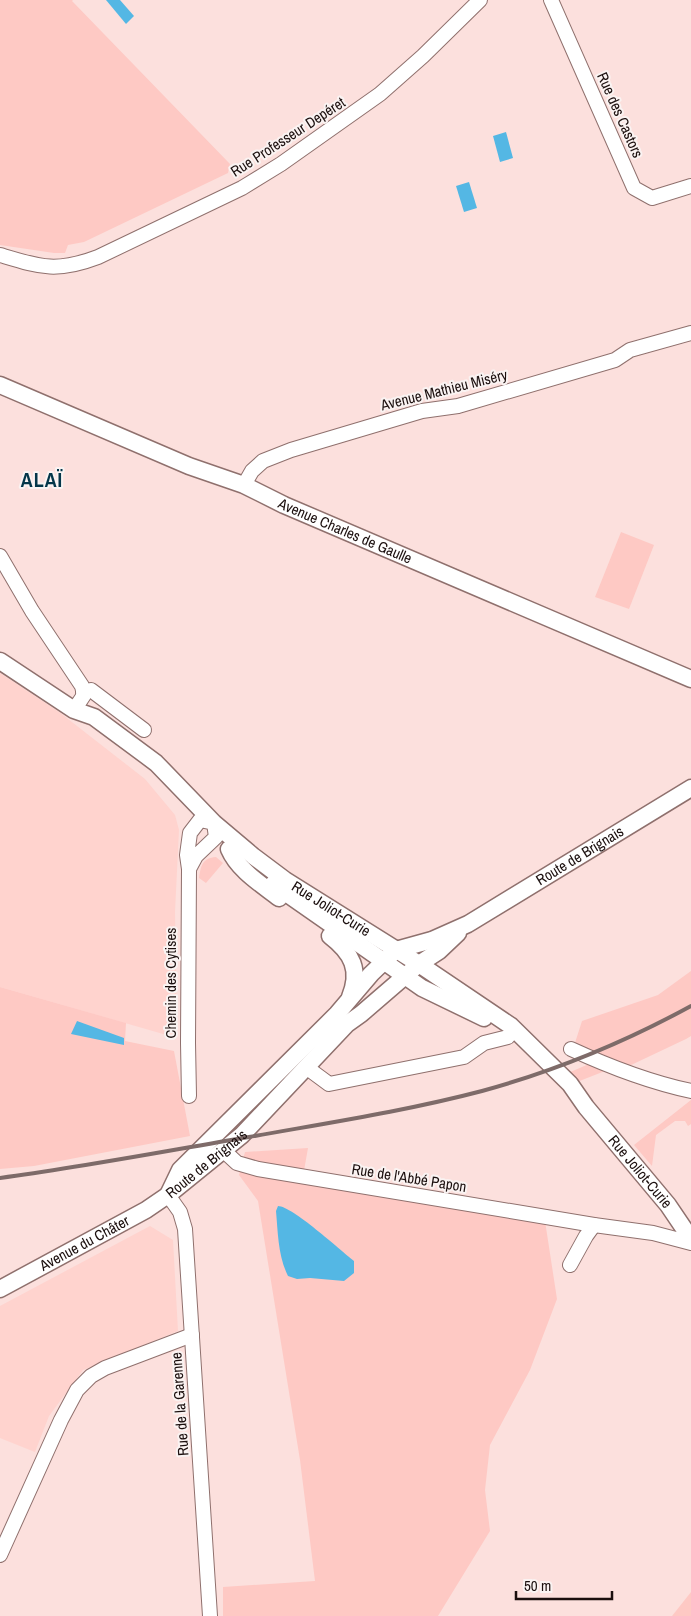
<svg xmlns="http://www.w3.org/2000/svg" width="691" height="1616" font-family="'Archivo Narrow',sans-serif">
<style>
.built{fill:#ffd3ce}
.green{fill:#fec9c4}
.water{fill:#54b7e4}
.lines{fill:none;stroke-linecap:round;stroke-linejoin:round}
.minor-casing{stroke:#8f706d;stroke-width:16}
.major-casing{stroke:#8f706d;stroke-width:19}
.minor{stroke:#fff;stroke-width:14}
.major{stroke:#fff;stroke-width:16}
.rail{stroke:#7e6b69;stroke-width:4}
.labels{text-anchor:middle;stroke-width:4;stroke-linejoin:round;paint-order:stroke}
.street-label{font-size:15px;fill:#1b0f0e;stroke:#faf3f2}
.district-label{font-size:20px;font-weight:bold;letter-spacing:1px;fill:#043649;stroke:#faf3f2}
</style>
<rect width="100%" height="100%" fill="#fce0dd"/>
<g class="built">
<path d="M 0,673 L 59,712 L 145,779 L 175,815 L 179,830 L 175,912 L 177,1038 L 0,987 Z"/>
<path d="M 150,1226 L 173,1240 L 178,1331 L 83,1370 L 49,1416 L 35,1452 L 0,1438 L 0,1306 Z"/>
</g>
<g class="green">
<path d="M 0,0 L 73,0 L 72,1 L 230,164 L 228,173 L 84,242 L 68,245 L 65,253 L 54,253 L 0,245 Z"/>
<path d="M 621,532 L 654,545 L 629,609 L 595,597 Z"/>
<path d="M 216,857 L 223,863 L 206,883 L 199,878 C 201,866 202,858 216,857 Z"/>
<path d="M 691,971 L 691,1036 L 686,1039 L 629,1066 L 574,1046 L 582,1021 L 658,995 Z"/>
<path d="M 0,987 L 126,1023 L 125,1041 L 174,1051 L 190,1136 L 34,1166 L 0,1169 Z"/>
<path d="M 589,1064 L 605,1071 L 577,1082 L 568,1073 Z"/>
<path d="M 691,1100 L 691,1124 L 688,1126 L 685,1121 L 675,1121 L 656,1135 L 652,1166 L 634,1145 Z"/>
<path d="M 308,1148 L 302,1182 L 545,1221 L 557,1299 L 530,1370 L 490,1445 L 485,1490 L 490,1531 L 438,1616 L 223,1616 L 223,1587 L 315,1581 L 300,1460 L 258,1201 L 239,1175 L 245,1152 Z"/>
<path d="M 691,1592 L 691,1616 L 672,1616 Z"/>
</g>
<g class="water">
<path d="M 106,0 L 120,0 L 134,16 L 126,24 Z"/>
<path d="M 506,132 L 513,158 L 500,162 L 493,136 Z"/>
<path d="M 469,182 L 477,208 L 464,212 L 456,186 Z"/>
<path d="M 77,1021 L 124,1038 L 124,1045 L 71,1034 Z"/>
<path d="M 278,1206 C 292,1206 340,1250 354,1261 L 354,1273 L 344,1281 L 310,1278 L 297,1279 L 288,1276 C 278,1256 278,1233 276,1211 Z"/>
</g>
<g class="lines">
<defs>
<g id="minor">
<path d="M 551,0 L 634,188 L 652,198 L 691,186"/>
<path d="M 0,255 C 40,267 56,273 98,257 L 242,188 L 281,164 L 380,94 L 423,56 L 480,0"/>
<path d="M 244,485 L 252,471 L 263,461 L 291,450 L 422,411 L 458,406 L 615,360 L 630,350 L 691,333"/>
<path d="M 0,556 L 32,611 L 82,686 L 84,695 L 74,710"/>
<path d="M 83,692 L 91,690 L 144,730"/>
<path d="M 189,869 L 196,856 L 216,837 L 214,823 L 200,820 L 190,833 L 187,855 L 189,869 L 188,1043 L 189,1096"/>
<path d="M 571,1049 C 610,1067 649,1082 691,1091"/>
<path d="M 306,1067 L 329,1084 L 464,1057 L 484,1043 L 508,1037"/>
<path d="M 224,1151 L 237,1163 L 258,1169 L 594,1225 L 653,1233 L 691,1243"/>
<path d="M 168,1195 L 180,1212 L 185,1229 L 210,1616"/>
<path d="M 570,1265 L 586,1236 L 594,1225"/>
<path d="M 0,1555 L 61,1420 L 77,1390 L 91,1376 L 105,1368 L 192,1335"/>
</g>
<g id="major">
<path id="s1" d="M 0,385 L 189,466 L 244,485 L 284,505 L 691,679"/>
<path id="s2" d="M 0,661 L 74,710 L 94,717 L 156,763 L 214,823 L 253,856 L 285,880 L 419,964 L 511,1026 L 570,1084 L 586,1107 L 668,1205 L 691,1239"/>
<path d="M 229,849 C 238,870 261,884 279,898"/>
<path d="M 273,884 L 422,988 L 484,1018"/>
<path d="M 330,936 C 352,953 361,970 350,997"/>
<path id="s3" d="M 168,1195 L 180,1170 L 337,1014 L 371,974 L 396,950 L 432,940 L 468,924 L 691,788"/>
<path id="s4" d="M 0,1289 L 146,1210 L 168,1195 L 242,1135 L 347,1024 L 361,1014 L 419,964 L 439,951 L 458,933"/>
</g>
</defs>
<use href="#minor" class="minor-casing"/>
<use href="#major" class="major-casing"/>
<use href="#minor" class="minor"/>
<use href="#major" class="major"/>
<path class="rail" d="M 0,1178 C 83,1167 166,1151 249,1137 C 327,1123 406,1111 482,1091 C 555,1071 625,1042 691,1006"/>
</g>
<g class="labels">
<g class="street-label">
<text transform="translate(620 115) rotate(66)" y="5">Rue des Castors</text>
<text transform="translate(288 137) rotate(-33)" y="5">Rue Professeur Depéret</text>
<text transform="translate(444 390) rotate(-14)" y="5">Avenue Mathieu Miséry</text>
<text dy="5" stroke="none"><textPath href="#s1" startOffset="375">Avenue Charles de Gaulle</textPath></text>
<text dy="5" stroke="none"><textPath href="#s3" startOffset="544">Route de Brignais</textPath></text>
<text dy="5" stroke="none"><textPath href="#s2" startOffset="416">Rue Joliot-Curie</textPath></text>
<text transform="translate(171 983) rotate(-90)" y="5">Chemin des Cytises</text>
<text dy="5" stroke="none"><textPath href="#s4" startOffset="242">Route de Brignais</textPath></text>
<text dy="5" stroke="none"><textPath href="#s2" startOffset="826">Rue Joliot-Curie</textPath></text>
<text transform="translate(409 1178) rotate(9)" y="5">Rue de l'Abbé Papon</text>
<text dy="5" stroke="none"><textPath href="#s4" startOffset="96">Avenue du Châter</textPath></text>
<text transform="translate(180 1404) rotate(-94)" y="5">Rue de la Garenne</text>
</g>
<g class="district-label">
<text x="42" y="487">ALAÏ</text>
</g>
</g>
<path d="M516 1591v8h96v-8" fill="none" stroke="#1b0f0e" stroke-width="2.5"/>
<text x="524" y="1591" font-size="15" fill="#1b0f0e" stroke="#faf3f2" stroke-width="4" paint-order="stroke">50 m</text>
</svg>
